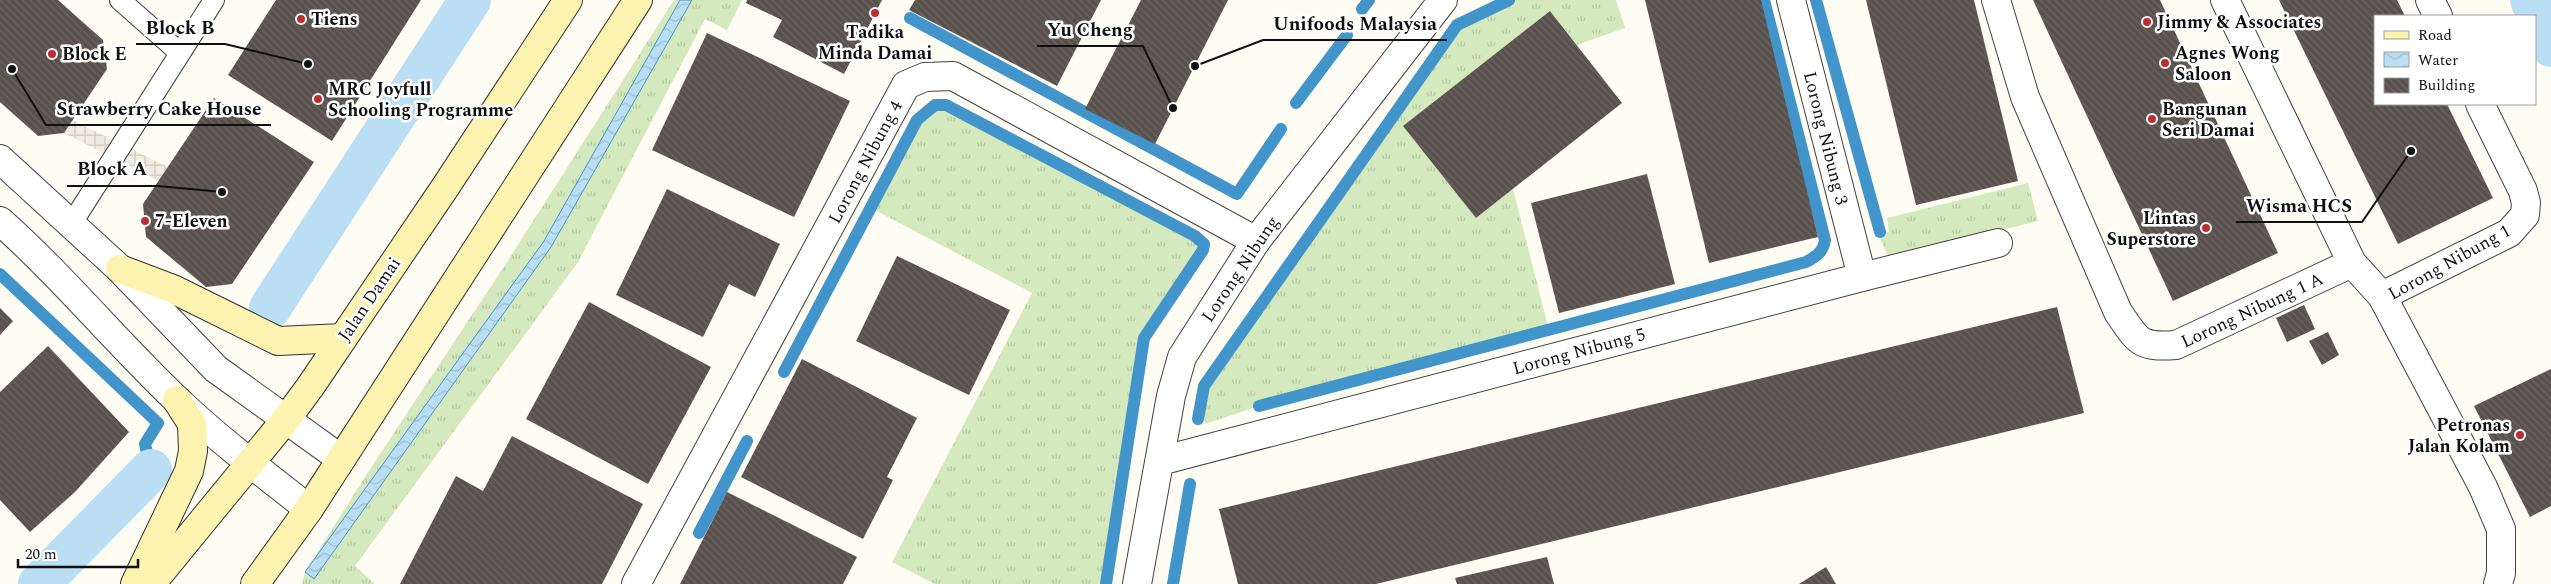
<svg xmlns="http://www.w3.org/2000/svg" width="2551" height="584" font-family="Spectral,serif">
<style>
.grass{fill:url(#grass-tufts)}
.plaza{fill:url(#plaza-grid)}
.water{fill:url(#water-waves);stroke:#4295ca}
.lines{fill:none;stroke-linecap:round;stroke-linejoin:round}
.stream{stroke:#4295ca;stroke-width:12}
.canal{stroke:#badff5;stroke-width:42}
.building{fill:url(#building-back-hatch)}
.service-casing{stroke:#434343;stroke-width:22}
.minor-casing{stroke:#434343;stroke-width:30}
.secondary-casing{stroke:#323232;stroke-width:30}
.service{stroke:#fff;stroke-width:20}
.minor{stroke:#fff;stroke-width:28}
.secondary{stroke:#fcf3b1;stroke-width:28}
.poi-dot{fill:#bd2b33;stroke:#fff;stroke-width:2}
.labels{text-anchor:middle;stroke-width:5;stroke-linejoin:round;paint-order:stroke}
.poi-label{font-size:18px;font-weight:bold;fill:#101010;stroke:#fff;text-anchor:start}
.street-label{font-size:18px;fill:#101010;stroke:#fff}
.leader{fill:none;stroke:#101010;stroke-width:2}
.callout-dot{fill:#101010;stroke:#fff;stroke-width:2}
.callout-label{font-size:19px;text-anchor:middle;font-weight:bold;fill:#101010;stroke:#fff;stroke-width:5;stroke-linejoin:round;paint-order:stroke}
</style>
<defs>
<pattern id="grass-tufts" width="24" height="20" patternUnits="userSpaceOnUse" patternTransform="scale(1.25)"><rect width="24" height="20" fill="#d4e9bd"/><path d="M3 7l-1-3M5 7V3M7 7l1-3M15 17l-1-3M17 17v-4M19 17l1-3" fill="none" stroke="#b5c7a1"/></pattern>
<pattern id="plaza-grid" width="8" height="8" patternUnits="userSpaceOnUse" patternTransform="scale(1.25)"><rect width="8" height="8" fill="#f0ece1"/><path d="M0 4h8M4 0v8" fill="none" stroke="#cdc9c0"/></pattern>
<pattern id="water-waves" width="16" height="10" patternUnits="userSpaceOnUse" patternTransform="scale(1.25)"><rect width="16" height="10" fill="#badff5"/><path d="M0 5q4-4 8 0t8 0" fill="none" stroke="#9fbed1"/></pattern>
<pattern id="building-back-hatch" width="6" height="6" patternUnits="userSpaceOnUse" patternTransform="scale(1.25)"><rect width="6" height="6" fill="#59514d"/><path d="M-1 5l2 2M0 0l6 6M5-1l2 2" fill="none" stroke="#6c6562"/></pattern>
</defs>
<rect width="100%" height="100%" fill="#fffcf4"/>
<g class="grass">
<path d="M 674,0 L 680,0 L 544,241 L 306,572 L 314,579 L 551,247 L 692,0 L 742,0 L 727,30 L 705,19 L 578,262 L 355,566 L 375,584 L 302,584 L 305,572 L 370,469 L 507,262 Z"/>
<path d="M 1509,0 L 1616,0 L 1625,28 L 1577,45 L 1550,11 L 1476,217 L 1513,189 L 1549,330 L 1259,406 L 1208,423 L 1198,419 L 1204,386 L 1457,25 Z"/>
<path d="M 935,105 L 946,105 L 1195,236 L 1204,244 L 1203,250 L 1144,338 L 1106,584 L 935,584 L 892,562 L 1032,293 L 871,208 L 917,120 Z"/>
<path d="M 2028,183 L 2038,221 L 1895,257 L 1888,256 L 1878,234 L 1889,232 L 1887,218 Z"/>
</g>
<path class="plaza" d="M 72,120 L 168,167 L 159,181 L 64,133 Z"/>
<path class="water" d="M 680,0 L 692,0 L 551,247 L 314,579 L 305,572 L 544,241 Z"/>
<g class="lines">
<g class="stream">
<path d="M 1816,0 L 1880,232"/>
<path d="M 1362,9 L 1369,0"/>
<path d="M 910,18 L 1237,194 L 1281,129"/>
<path d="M 1296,103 L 1347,35"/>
<path d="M 0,274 L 158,423 L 145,444 L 151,470"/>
<path d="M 784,372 L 917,120 L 935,105 L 946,105 L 1195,236 L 1204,244 L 1203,250 L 1144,338 L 1106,584"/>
<path d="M 1259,406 L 1806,262 C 1817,256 1823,252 1825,240 L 1764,0"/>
<path d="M 1198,419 L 1204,386 L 1457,25 L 1509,0"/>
<path d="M 699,533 L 747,441"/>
<path d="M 1173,584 L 1190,484"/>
</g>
<g class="canal">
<path d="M 2531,0 L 2551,46"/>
<path d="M 270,308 L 470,0"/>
<path d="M 39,584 L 151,470"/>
</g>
</g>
<g class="building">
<path d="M 0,0 L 58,0 L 103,40 L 107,69 L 64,133 L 38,136 L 0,102 Z"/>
<path d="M 276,0 L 421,0 L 332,141 L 228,75 Z"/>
<path d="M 747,0 L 882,0 L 844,74 L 773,37 L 782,20 L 746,3 Z"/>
<path d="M 915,0 L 1101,0 L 1057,86 L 909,10 Z"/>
<path d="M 1141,0 L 1228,0 L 1155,144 L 1085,109 Z"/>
<path d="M 1645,0 L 1761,0 L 1818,237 L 1709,263 Z"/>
<path d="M 1866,0 L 1974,0 L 2018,181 L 1916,205 Z"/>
<path d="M 2033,0 L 2160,0 L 2278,253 L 2173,301 Z"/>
<path d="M 2279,0 L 2397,0 L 2405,16 L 2375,16 L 2375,104 L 2447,104 L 2493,198 L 2398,244 Z"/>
<path d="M 1550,11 L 1622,103 L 1476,218 L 1403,126 Z"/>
<path d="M 707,33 L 850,101 L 794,217 L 652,150 Z"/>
<path d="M 214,98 L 314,162 L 232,284 L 206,287 L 146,237 L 143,204 Z"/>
<path d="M 1647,174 L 1675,284 L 1559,313 L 1531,203 Z"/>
<path d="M 667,189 L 780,244 L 755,297 L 729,284 L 703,337 L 616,295 Z"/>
<path d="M 897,256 L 1010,310 L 969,395 L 856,341 Z"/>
<path d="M 589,302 L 711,367 L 648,484 L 526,419 Z"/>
<path d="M 2304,305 L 2315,329 L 2287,342 L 2276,318 Z"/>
<path d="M 2057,307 L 2084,413 L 1376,584 L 1238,584 L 1219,509 Z"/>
<path d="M 0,308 L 13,321 L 0,335 Z"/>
<path d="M 2328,332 L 2339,355 L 2322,365 L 2309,341 Z"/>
<path d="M 48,346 L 129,432 L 75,492 L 30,532 L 0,500 L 0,392 Z"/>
<path d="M 802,359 L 917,418 L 887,477 L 893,480 L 863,539 L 741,477 Z"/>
<path d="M 2551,369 L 2551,506 L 2530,517 L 2474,406 Z"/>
<path d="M 512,436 L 643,504 L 602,584 L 400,584 L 456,476 L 483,491 Z"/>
<path d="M 727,492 L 857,557 L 843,584 L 680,584 Z"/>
<path d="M 1547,557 L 1554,584 L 1457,584 L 1455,578 Z"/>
<path d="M 1826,567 L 1836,584 L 1799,584 Z"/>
</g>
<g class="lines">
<defs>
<g id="service">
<path d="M 120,0 L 180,53"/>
<path d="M 72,223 L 214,0"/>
</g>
<g id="minor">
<path d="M 1791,0 L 1862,277"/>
<path d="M 1996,0 L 2025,97 L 2118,312 C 2138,341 2139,348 2176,345 L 2352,263"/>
<path d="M 2225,0 L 2352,263 L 2382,296 L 2483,487 L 2501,529 L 2501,573 L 2498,584"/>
<path d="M 2430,0 L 2438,16"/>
<path d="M 0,159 L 120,269 L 216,369 L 341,459"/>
<path d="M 0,221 C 63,277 116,342 177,400 C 218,439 264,474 309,509"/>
<path d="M 2382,296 L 2509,233 L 2525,215 L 2526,203 L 2523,191 L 2480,104"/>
<path d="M 1160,461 L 1862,277 L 1998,243"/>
<path d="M 636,584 L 906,85 L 925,77 L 953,76 L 1256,241"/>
<path d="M 1137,584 L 1171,396 L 1182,357 L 1256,241 L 1443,0"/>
</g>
<g id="secondary">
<path d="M 120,269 L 173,289 L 278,341 L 343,338"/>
<path d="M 135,584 L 189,471 L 193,451 L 192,424 L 177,400"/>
<path d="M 151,584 L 287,418 L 310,387 L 446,186 L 568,0"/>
<path d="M 255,584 L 309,509 L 638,0"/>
</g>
</defs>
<use href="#service" class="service-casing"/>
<use href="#minor" class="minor-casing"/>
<use href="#secondary" class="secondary-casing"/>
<use href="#service" class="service"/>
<use href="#minor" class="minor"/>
<use href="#secondary" class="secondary"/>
</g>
<g class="poi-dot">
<circle cx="875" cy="13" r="5"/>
<circle cx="301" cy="19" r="5"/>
<circle cx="2147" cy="22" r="5"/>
<circle cx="52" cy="54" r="5"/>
<circle cx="2165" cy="63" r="5"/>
<circle cx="318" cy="99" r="5"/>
<circle cx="2152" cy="119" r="5"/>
<circle cx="145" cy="221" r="5"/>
<circle cx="2206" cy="228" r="5"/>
<circle cx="2520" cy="435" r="5"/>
</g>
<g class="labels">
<g class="poi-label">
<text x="311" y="25">Tiens</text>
<text x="2157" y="28">Jimmy &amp; Associates</text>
<text x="875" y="38" text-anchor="middle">Tadika<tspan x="875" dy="21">Minda Damai</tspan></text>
<text x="2175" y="59">Agnes Wong<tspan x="2175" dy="21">Saloon</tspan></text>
<text x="62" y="60">Block E</text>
<text x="328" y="95">MRC Joyfull<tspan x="328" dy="21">Schooling Programme</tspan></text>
<text x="2162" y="115">Bangunan<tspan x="2162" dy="21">Seri Damai</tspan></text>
<text x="2196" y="224" text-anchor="end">Lintas<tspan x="2196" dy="21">Superstore</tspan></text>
<text x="155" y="227">7-Eleven</text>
<text x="2510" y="431" text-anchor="end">Petronas<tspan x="2510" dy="21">Jalan Kolam</tspan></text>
</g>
<g class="street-label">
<text transform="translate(1826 138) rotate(76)" y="6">Lorong Nibung 3</text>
<text transform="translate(865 162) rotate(-62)" y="6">Lorong Nibung 4</text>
<text transform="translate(2449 262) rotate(-29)" y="6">Lorong Nibung 1</text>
<text transform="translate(1240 269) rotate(-56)" y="6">Lorong Nibung</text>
<text transform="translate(369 299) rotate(-56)" y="6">Jalan Damai</text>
<text transform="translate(2252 310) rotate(-25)" y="6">Lorong Nibung 1 A</text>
<text transform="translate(1579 351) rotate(-15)" y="6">Lorong Nibung 5</text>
</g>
</g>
<path class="leader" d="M1195 66L1263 40H1447M308 64L225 44H136M1173 108L1143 46H1037M12 69L46 125H271M222 192L158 186H67M2411 151L2362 222H2236"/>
<g class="callout-dot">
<circle cx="1195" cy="66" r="5"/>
<circle cx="308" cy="64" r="5"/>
<circle cx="1173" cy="108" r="5"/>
<circle cx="12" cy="69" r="5"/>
<circle cx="222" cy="192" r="5"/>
<circle cx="2411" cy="151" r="5"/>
</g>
<g class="callout-label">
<text x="1355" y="30">Unifoods Malaysia</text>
<text x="180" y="34">Block B</text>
<text x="1090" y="36">Yu Cheng</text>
<text x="159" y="115">Strawberry Cake House</text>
<text x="112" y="175">Block A</text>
<text x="2299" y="212">Wisma HCS</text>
</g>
<rect x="2374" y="15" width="162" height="90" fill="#ffffff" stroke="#9f9f9f"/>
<rect x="2384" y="31" width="25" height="8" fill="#fcf3b1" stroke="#9f9f9f"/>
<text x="2418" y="40" font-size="15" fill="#101010">Road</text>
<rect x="2384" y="52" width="25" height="15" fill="url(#water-waves)" stroke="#9f9f9f"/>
<text x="2418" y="65" font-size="15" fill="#101010">Water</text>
<rect x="2384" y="78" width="25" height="15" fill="url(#building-back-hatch)" stroke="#9f9f9f"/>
<text x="2418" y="90" font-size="15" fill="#101010">Building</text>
<path d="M18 559v8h120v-8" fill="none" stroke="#101010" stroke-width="2.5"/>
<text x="25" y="559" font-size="15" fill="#101010" stroke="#ffffff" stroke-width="4" paint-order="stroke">20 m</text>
</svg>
